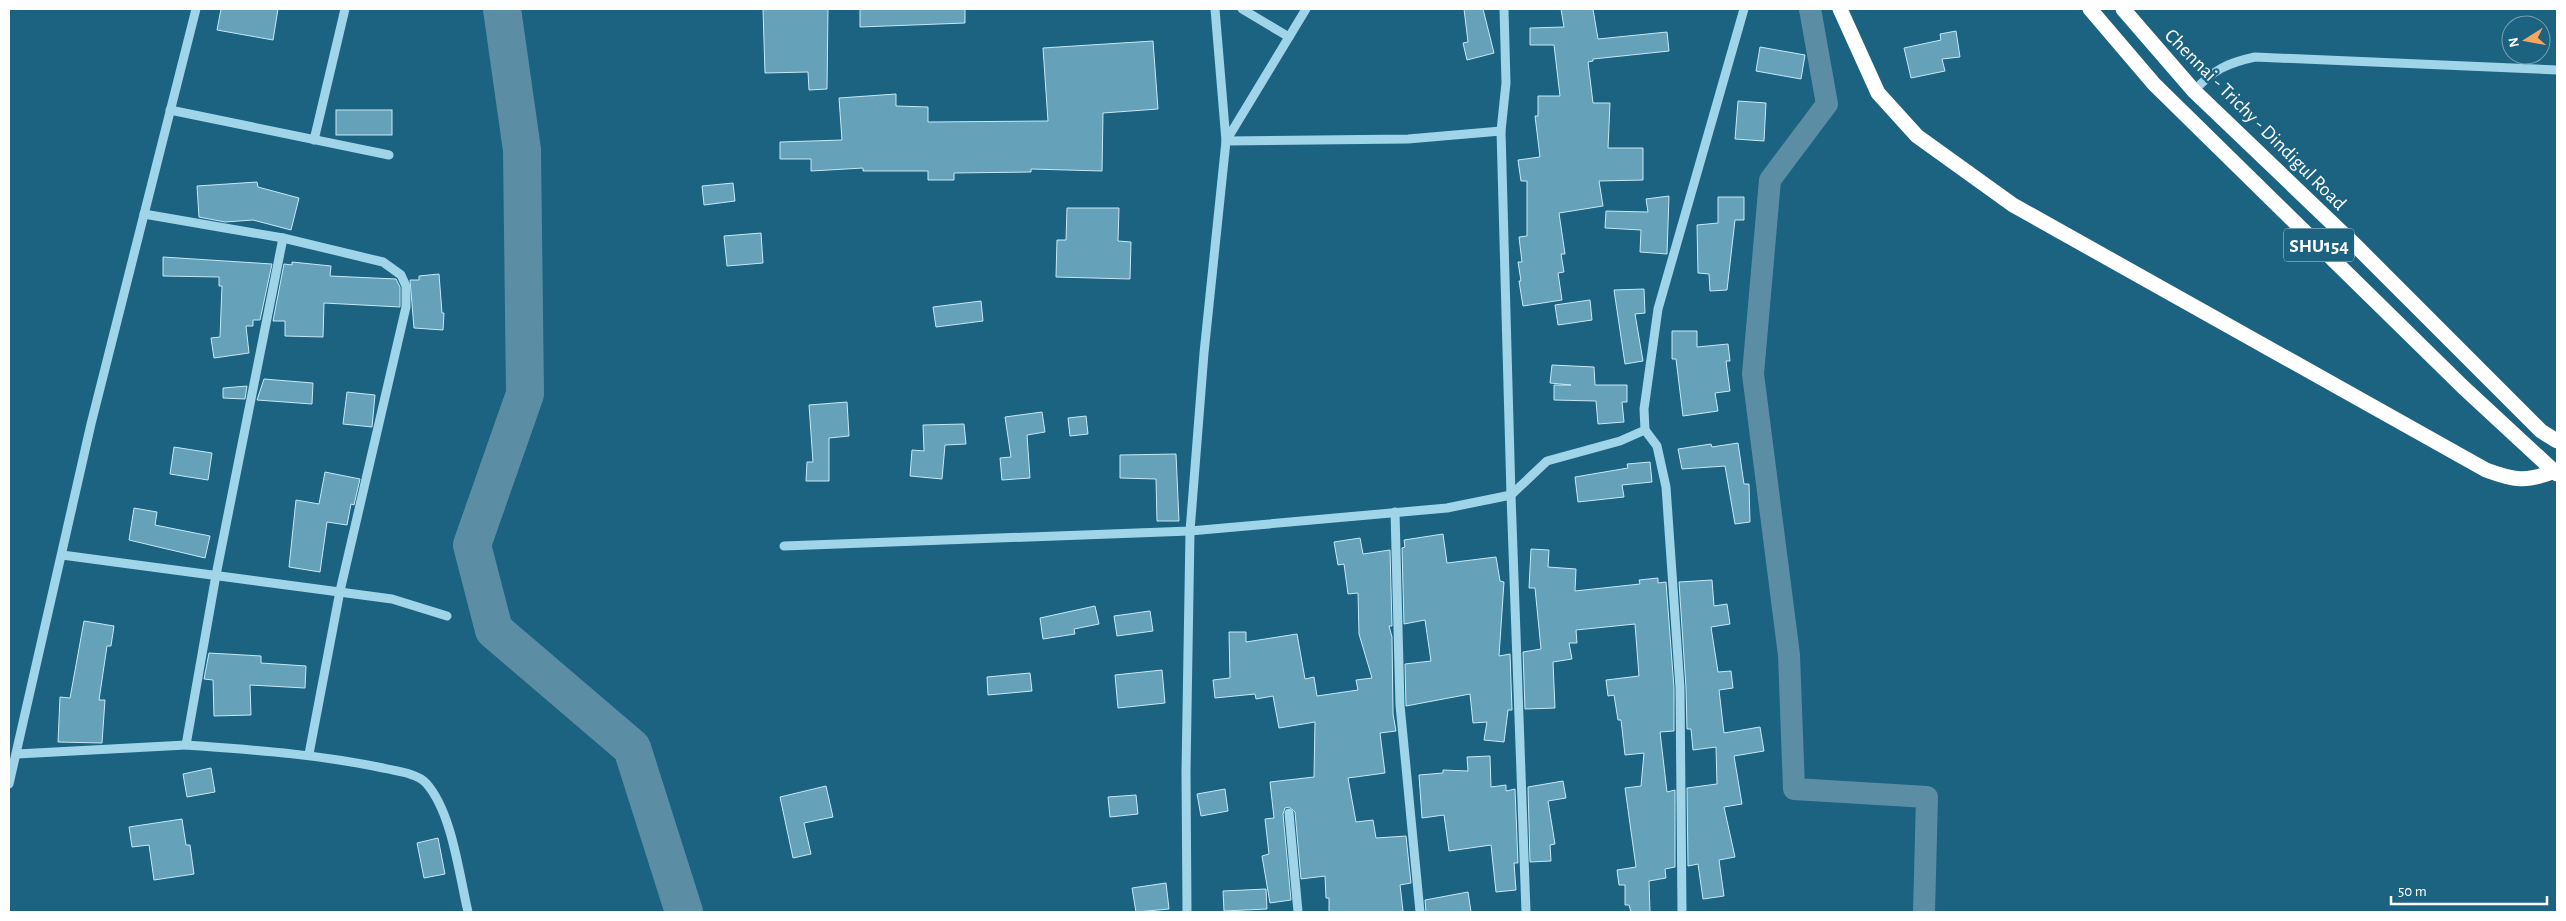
<svg xmlns="http://www.w3.org/2000/svg" width="2566" height="921" font-family="'Alegreya Sans',sans-serif">
<style>
.lines{fill:none;stroke-linecap:round;stroke-linejoin:round}
.canal{stroke:#5b8ea4;stroke-width:22}
.river{stroke:#5b8ea4;stroke-width:38}
.building{fill:#66a1ba;stroke:#c5e9f7}
.minor{stroke:#a0d4e9;stroke-width:9}
.highway{stroke:#fff;stroke-width:15}
.labels{text-anchor:middle;stroke-width:5;stroke-linejoin:round;paint-order:stroke}
.shield{fill:#1c6281;stroke:#bbd0d9;stroke-width:1}
.shield-label{font-size:19px;font-weight:bold;fill:#fff}
.street-label{font-size:20px;fill:#fff;stroke:#1c6281}
</style>
<rect width="100%" height="100%" fill="#1c6281"/>
<g class="lines">
<path class="canal" d="M 1810,9 L 1827,104 L 1770,180 L 1753,374 L 1789,655 L 1794,789 L 1927,797 L 1924,912"/>
<path class="river" d="M 502,9 L 522,150 L 525,394 L 472,545 L 494,630 L 632,748 L 684,912"/>
</g>
<g class="building">
<path d="M 221,9 L 278,9 L 273,40 L 217,30 Z"/>
<path d="M 763,9 L 828,9 L 827,89 L 809,90 L 808,72 L 765,73 Z"/>
<path d="M 860,9 L 965,9 L 965,23 L 860,27 Z"/>
<path d="M 1464,9 L 1483,9 L 1494,53 L 1467,60 L 1463,43 L 1468,42 Z"/>
<path d="M 1561,9 L 1593,9 L 1598,39 L 1667,32 L 1669,51 L 1593,59 L 1593,61 L 1588,62 L 1593,103 L 1610,103 L 1608,148 L 1643,148 L 1643,180 L 1599,181 L 1603,206 L 1559,213 L 1565,254 L 1561,254 L 1564,272 L 1558,273 L 1562,300 L 1523,306 L 1519,281 L 1521,281 L 1518,262 L 1522,262 L 1519,237 L 1527,236 L 1527,181 L 1521,181 L 1518,160 L 1540,157 L 1535,116 L 1538,116 L 1538,96 L 1560,96 L 1554,45 L 1530,45 L 1530,28 L 1564,27 Z"/>
<path d="M 1956,31 L 1960,57 L 1942,59 L 1945,71 L 1911,78 L 1904,48 L 1941,40 L 1940,34 Z"/>
<path d="M 1153,41 L 1158,109 L 1103,113 L 1102,171 L 1031,169 L 1031,172 L 954,173 L 954,180 L 928,180 L 928,171 L 863,171 L 863,168 L 811,171 L 811,159 L 780,159 L 780,142 L 842,140 L 839,98 L 896,94 L 896,106 L 928,107 L 928,122 L 1048,121 L 1043,48 Z"/>
<path d="M 1760,47 L 1805,55 L 1801,79 L 1756,71 Z"/>
<path d="M 1738,101 L 1766,103 L 1764,141 L 1735,139 Z"/>
<rect x="336" y="110" width="56" height="25"/>
<path d="M 257,182 L 258,187 L 299,198 L 291,230 L 253,220 L 225,222 L 199,217 L 197,186 Z"/>
<path d="M 733,183 L 735,201 L 704,205 L 702,186 Z"/>
<path d="M 1669,196 L 1667,254 L 1640,252 L 1641,230 L 1605,228 L 1606,211 L 1648,212 L 1646,199 Z"/>
<path d="M 1718,197 L 1744,197 L 1744,220 L 1735,220 L 1727,290 L 1710,291 L 1709,274 L 1698,273 L 1697,225 L 1718,223 Z"/>
<path d="M 1067,208 L 1119,208 L 1118,241 L 1131,242 L 1130,279 L 1056,277 L 1057,240 L 1066,240 Z"/>
<path d="M 761,233 L 763,263 L 727,266 L 724,236 Z"/>
<path d="M 163,257 L 272,264 L 260,320 L 253,320 L 253,326 L 246,326 L 249,353 L 214,358 L 211,338 L 220,337 L 222,286 L 219,286 L 219,277 L 163,276 Z"/>
<path d="M 292,262 L 331,266 L 330,276 L 396,279 L 400,287 L 400,307 L 324,303 L 323,337 L 285,336 L 285,321 L 273,321 L 284,264 L 292,265 Z"/>
<path d="M 439,274 L 442,313 L 444,313 L 443,330 L 414,328 L 410,280 L 419,280 L 419,276 Z"/>
<path d="M 1644,289 L 1645,313 L 1635,314 L 1643,361 L 1625,364 L 1614,290 Z"/>
<path d="M 1590,300 L 1592,320 L 1558,325 L 1555,305 Z"/>
<path d="M 981,301 L 983,321 L 936,327 L 933,307 Z"/>
<path d="M 1672,331 L 1697,331 L 1697,347 L 1728,344 L 1730,361 L 1726,361 L 1730,391 L 1715,393 L 1718,411 L 1683,416 L 1676,359 L 1672,359 Z"/>
<path d="M 1552,365 L 1594,367 L 1595,385 L 1627,385 L 1627,402 L 1622,402 L 1624,422 L 1598,424 L 1596,401 L 1554,400 L 1554,385 L 1571,385 L 1550,383 Z"/>
<path d="M 264,379 L 313,383 L 312,404 L 257,400 Z"/>
<path d="M 247,386 L 245,399 L 223,398 L 223,388 Z"/>
<path d="M 347,392 L 375,395 L 372,427 L 343,424 Z"/>
<path d="M 847,402 L 849,436 L 829,438 L 829,481 L 806,481 L 807,462 L 813,462 L 809,405 Z"/>
<path d="M 1042,412 L 1045,432 L 1027,435 L 1030,478 L 1002,480 L 1000,458 L 1011,457 L 1005,417 Z"/>
<path d="M 1086,416 L 1088,434 L 1070,436 L 1068,418 Z"/>
<path d="M 964,424 L 966,444 L 945,445 L 942,479 L 910,476 L 912,450 L 924,451 L 923,425 Z"/>
<path d="M 1738,443 L 1744,484 L 1749,484 L 1750,522 L 1735,524 L 1725,466 L 1682,469 L 1678,449 L 1711,444 L 1712,447 Z"/>
<path d="M 174,447 L 212,453 L 208,480 L 170,474 Z"/>
<path d="M 1176,454 L 1179,521 L 1157,521 L 1156,479 L 1120,478 L 1120,455 Z"/>
<path d="M 1650,462 L 1652,482 L 1622,485 L 1624,497 L 1578,502 L 1575,477 L 1628,468 L 1627,464 Z"/>
<path d="M 325,472 L 360,479 L 354,505 L 351,504 L 347,525 L 327,522 L 320,572 L 289,567 L 296,500 L 319,504 Z"/>
<path d="M 134,508 L 157,512 L 155,525 L 210,536 L 205,558 L 129,540 Z"/>
<path d="M 1443,534 L 1447,563 L 1496,557 L 1500,581 L 1504,582 L 1499,656 L 1510,654 L 1512,710 L 1508,710 L 1504,742 L 1484,740 L 1487,722 L 1473,723 L 1470,694 L 1406,706 L 1405,664 L 1431,661 L 1425,620 L 1404,624 L 1402,548 L 1405,547 L 1404,540 Z"/>
<path d="M 1360,538 L 1363,554 L 1390,550 L 1392,626 L 1389,626 L 1392,637 L 1393,714 L 1396,731 L 1380,733 L 1385,773 L 1348,778 L 1356,822 L 1373,820 L 1376,838 L 1406,836 L 1411,883 L 1400,885 L 1403,911 L 1395,912 L 1329,912 L 1329,898 L 1326,898 L 1325,876 L 1301,879 L 1295,812 L 1289,807 L 1285,808 L 1283,814 L 1291,900 L 1270,903 L 1262,856 L 1269,854 L 1265,819 L 1274,818 L 1270,782 L 1314,777 L 1315,722 L 1279,728 L 1273,696 L 1256,699 L 1255,694 L 1215,698 L 1213,680 L 1230,678 L 1229,632 L 1246,632 L 1246,642 L 1297,634 L 1305,679 L 1314,677 L 1317,696 L 1358,690 L 1356,680 L 1372,678 L 1359,634 L 1358,593 L 1348,594 L 1344,564 L 1338,565 L 1334,542 Z"/>
<path d="M 1531,549 L 1549,550 L 1548,567 L 1576,569 L 1575,591 L 1640,584 L 1639,580 L 1658,578 L 1658,583 L 1666,582 L 1674,688 L 1674,731 L 1660,732 L 1667,792 L 1675,790 L 1675,867 L 1665,869 L 1666,878 L 1649,881 L 1650,912 L 1631,912 L 1629,905 L 1625,905 L 1625,885 L 1619,885 L 1617,870 L 1636,867 L 1625,788 L 1641,786 L 1644,753 L 1625,755 L 1621,720 L 1618,720 L 1614,695 L 1608,696 L 1606,680 L 1639,676 L 1635,624 L 1576,630 L 1577,643 L 1569,643 L 1572,659 L 1553,662 L 1555,708 L 1525,709 L 1523,652 L 1541,649 L 1535,588 L 1529,588 Z"/>
<path d="M 1712,580 L 1714,606 L 1727,604 L 1730,624 L 1711,627 L 1718,672 L 1731,671 L 1733,688 L 1719,690 L 1724,733 L 1760,727 L 1764,751 L 1734,756 L 1742,804 L 1724,807 L 1735,857 L 1719,860 L 1724,896 L 1703,899 L 1698,864 L 1688,866 L 1687,788 L 1717,784 L 1716,747 L 1693,750 L 1691,729 L 1687,729 L 1686,688 L 1679,582 Z"/>
<path d="M 1095,606 L 1099,624 L 1074,629 L 1075,634 L 1043,639 L 1040,618 Z"/>
<path d="M 1150,611 L 1153,631 L 1117,636 L 1114,616 Z"/>
<path d="M 84,621 L 114,626 L 111,646 L 107,646 L 99,700 L 105,700 L 102,743 L 58,742 L 60,697 L 70,698 Z"/>
<path d="M 209,653 L 261,656 L 261,663 L 306,666 L 305,688 L 250,685 L 251,715 L 214,716 L 213,680 L 204,679 Z"/>
<path d="M 1162,670 L 1165,703 L 1118,708 L 1115,675 Z"/>
<path d="M 1030,673 L 1032,691 L 988,695 L 987,677 Z"/>
<path d="M 1490,756 L 1491,787 L 1506,785 L 1506,791 L 1515,789 L 1518,863 L 1514,863 L 1516,890 L 1496,892 L 1491,845 L 1449,851 L 1444,815 L 1422,818 L 1419,775 L 1443,773 L 1443,770 L 1468,771 L 1467,757 Z"/>
<path d="M 211,768 L 215,792 L 187,797 L 183,774 Z"/>
<path d="M 1563,781 L 1566,798 L 1548,801 L 1555,844 L 1550,845 L 1551,861 L 1530,862 L 1528,787 Z"/>
<path d="M 826,786 L 833,817 L 804,823 L 811,854 L 793,858 L 780,797 Z"/>
<path d="M 1225,789 L 1228,811 L 1201,816 L 1197,794 Z"/>
<path d="M 1136,795 L 1138,814 L 1110,817 L 1108,797 Z"/>
<path d="M 182,819 L 186,845 L 190,845 L 194,874 L 154,880 L 149,845 L 132,847 L 129,827 Z"/>
<path d="M 438,838 L 445,874 L 424,878 L 417,843 Z"/>
<path d="M 1166,883 L 1169,909 L 1136,912 L 1132,888 Z"/>
<path d="M 1266,889 L 1267,909 L 1224,911 L 1223,891 Z"/>
<path d="M 1468,892 L 1471,912 L 1426,912 L 1425,900 Z"/>
</g>
<g class="lines">
<g class="minor">
<path d="M 1215,9 L 1226,141 L 1408,139 L 1501,131"/>
<path d="M 1242,9 L 1289,37"/>
<path d="M 1504,9 L 1506,83 L 1501,131 L 1511,495 L 1526,912"/>
<path d="M 2194,91 C 2213,70 2227,63 2255,57 L 2557,70"/>
<path d="M 170,110 L 389,155"/>
<path d="M 314,140 L 345,9"/>
<path d="M 144,214 L 283,238 L 383,262 L 401,275 L 406,286 L 406,307 L 340,591 L 309,754"/>
<path d="M 1645,430 L 1657,446 L 1666,487 L 1680,688 L 1682,912"/>
<path d="M 1395,512 L 1400,705 L 1420,912"/>
<path d="M 784,546 L 1190,531 L 1447,508 L 1511,495 L 1547,461 L 1620,441 L 1645,430 L 1644,409 L 1658,309 L 1744,9"/>
<path d="M 62,555 L 392,599 L 447,616"/>
<path d="M 186,745 C 253,750 317,754 383,768 C 395,771 417,773 426,783 C 452,812 459,874 468,912"/>
<path d="M 17,754 L 186,745 L 216,575 L 283,238"/>
<path d="M 9,784 L 91,424 L 196,9"/>
<path d="M 1289,813 L 1298,912"/>
<path d="M 1187,912 L 1186,772 L 1190,531 L 1204,353 L 1226,141 L 1306,9"/>
</g>
<g class="highway">
<path d="M 1840,9 L 1878,93 L 1917,136 L 2013,205 L 2486,470 C 2513,480 2526,483 2554,471"/>
<path d="M 2090,9 L 2154,84 L 2463,387 L 2557,474"/>
<path d="M 2123,9 L 2194,91 L 2356,246 L 2541,431 L 2557,441"/>
</g>
</g>
<g class="labels">
<rect class="shield" x="2284" y="228.5" width="70" height="33" rx="4"/>
<g class="shield-label">
<text x="2319" y="252">SHU154</text>
</g>
<g class="street-label">
<text transform="translate(2256 119) rotate(45)" y="7">Chennai - Trichy - Dindigul Road</text>
</g>
</g>
<rect width="2566" height="921" fill="none" stroke="#ffffff" stroke-width="20"/>
<g transform="translate(2526 40) rotate(259)"><circle r="24" fill="#1c6281" stroke="#77a1b3"/>
<path d="M0-4L9 19L0 12L-9 19Z" fill="#faa55e"/>
<text y="-8" font-size="14" font-weight="bold" text-anchor="middle" fill="#ffffff">N</text>
</g>
<path d="M2391 896v8h156v-8" fill="none" stroke="#ffffff" stroke-width="2.5"/>
<text x="2398" y="896" font-size="15" fill="#ffffff" stroke="#1c6281" stroke-width="4" paint-order="stroke">50 m</text>
</svg>
